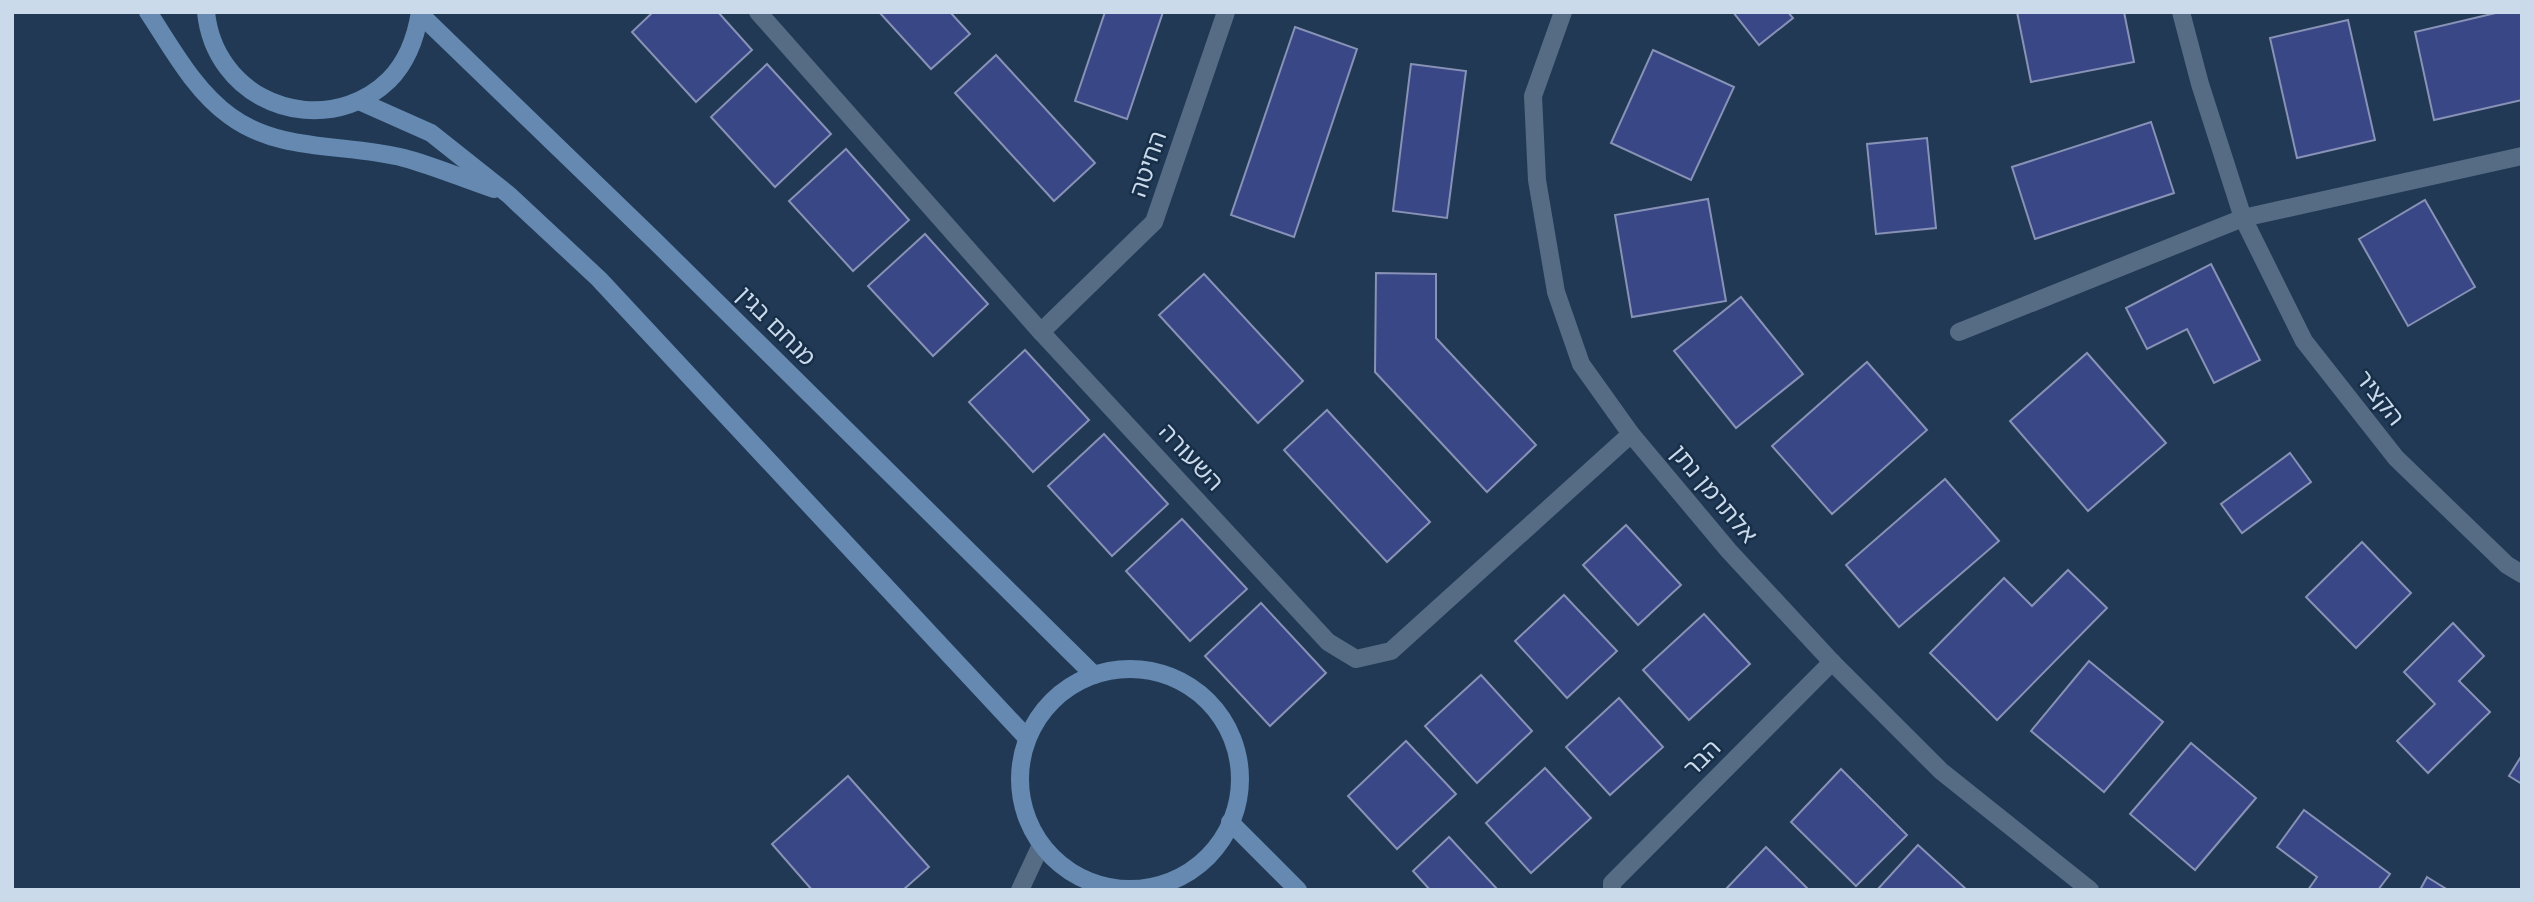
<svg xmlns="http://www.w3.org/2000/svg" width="2534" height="902" font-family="'Space Grotesk','Noto Sans Hebrew',sans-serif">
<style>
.building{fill:#394787;stroke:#8792b6;stroke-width:2}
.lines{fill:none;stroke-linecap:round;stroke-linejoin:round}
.street{stroke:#566c85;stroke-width:18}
.secondary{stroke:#6589b0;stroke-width:18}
.labels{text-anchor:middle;stroke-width:5;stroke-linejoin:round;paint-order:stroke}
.street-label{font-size:24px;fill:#cbdaea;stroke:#172f49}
</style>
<rect width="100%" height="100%" fill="#213954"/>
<g class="building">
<path d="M 653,12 L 718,12 L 752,50 L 696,102 L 632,32 Z"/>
<path d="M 879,12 L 950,12 L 970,34 L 931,69 Z"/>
<path d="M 1105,12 L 1163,12 L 1127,119 L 1075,101 Z"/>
<path d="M 1733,12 L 1788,12 L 1793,18 L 1759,45 Z"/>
<path d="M 2017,12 L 2124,12 L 2134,62 L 2031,82 Z"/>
<path d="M 2500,12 L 2522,12 L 2522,100 L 2434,120 L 2415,32 Z"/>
<path d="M 2348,20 L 2375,140 L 2297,158 L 2270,38 Z"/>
<path d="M 1295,27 L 1357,49 L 1294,237 L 1231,215 Z"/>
<path d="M 1653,50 L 1734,87 L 1691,180 L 1611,143 Z"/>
<path d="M 996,55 L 1095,163 L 1054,201 L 955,93 Z"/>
<path d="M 767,64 L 831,134 L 775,187 L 711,117 Z"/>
<path d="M 1411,64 L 1466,71 L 1447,218 L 1393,211 Z"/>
<path d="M 2151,122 L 2174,193 L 2035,239 L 2012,167 Z"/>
<path d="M 1927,138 L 1936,228 L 1876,234 L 1867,144 Z"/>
<path d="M 846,149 L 909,220 L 853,271 L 789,201 Z"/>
<path d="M 1708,199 L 1726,301 L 1632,317 L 1615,215 Z"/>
<path d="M 2425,200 L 2475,287 L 2408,326 L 2359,239 Z"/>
<path d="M 925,234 L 988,304 L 933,356 L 868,286 Z"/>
<path d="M 2211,264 L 2260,360 L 2214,383 L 2187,329 L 2147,349 L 2126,308 Z"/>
<path d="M 1376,273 L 1436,274 L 1436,338 L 1536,445 L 1487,492 L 1375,372 Z"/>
<path d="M 1204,274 L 1303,381 L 1258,423 L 1159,315 Z"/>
<path d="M 1741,297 L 1803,374 L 1736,428 L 1674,351 Z"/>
<path d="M 1025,350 L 1089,420 L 1033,472 L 969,402 Z"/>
<path d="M 2087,353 L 2166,443 L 2088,511 L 2010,421 Z"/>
<path d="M 1867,362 L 1927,430 L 1832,514 L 1772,446 Z"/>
<path d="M 1327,410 L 1430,522 L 1387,562 L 1284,450 Z"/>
<path d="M 1104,434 L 1168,504 L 1112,556 L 1048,486 Z"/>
<path d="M 2290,453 L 2311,482 L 2242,533 L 2221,504 Z"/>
<path d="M 1945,479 L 1999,541 L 1899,627 L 1846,565 Z"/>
<path d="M 1182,519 L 1247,589 L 1190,641 L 1126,571 Z"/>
<path d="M 1626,525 L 1681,585 L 1638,625 L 1583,565 Z"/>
<path d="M 2362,542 L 2411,593 L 2356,648 L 2306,597 Z"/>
<path d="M 2068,570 L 2107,608 L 1997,720 L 1930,653 L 2004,578 L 2032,606 Z"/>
<path d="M 1564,595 L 1617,651 L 1567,698 L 1515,641 Z"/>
<path d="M 1261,603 L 1326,673 L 1270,726 L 1205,656 Z"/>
<path d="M 1704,614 L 1750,664 L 1689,720 L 1643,670 Z"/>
<path d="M 2453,623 L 2484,656 L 2459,681 L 2490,712 L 2428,773 L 2397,741 L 2435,704 L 2404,672 Z"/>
<path d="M 2089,661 L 2163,722 L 2104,792 L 2031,731 Z"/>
<path d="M 1481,675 L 1532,731 L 1477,783 L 1425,726 Z"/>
<path d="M 1619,698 L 1663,747 L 1610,795 L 1566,747 Z"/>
<path d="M 1406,741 L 1456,794 L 1397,849 L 1348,796 Z"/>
<path d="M 2191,743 L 2256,798 L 2195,870 L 2130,814 Z"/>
<path d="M 2522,755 L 2522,784 L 2509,776 Z"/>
<path d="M 1545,768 L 1591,818 L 1531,873 L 1486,823 Z"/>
<path d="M 1841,769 L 1907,835 L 1856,886 L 1791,822 Z"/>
<path d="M 848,776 L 929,867 L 903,890 L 812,890 L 772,844 Z"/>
<path d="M 2304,810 L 2390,874 L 2378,890 L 2308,890 L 2317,877 L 2277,847 Z"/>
<path d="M 1449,837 L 1498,890 L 1430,890 L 1413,871 Z"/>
<path d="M 1918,845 L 1967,890 L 1877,890 Z"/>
<path d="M 1766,847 L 1809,890 L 1725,890 Z"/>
<path d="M 2427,877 L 2448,890 L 2420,890 Z"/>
</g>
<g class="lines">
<g class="street">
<path d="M 758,12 L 1041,332 L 1328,642 L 1356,659 L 1391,651 L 1631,434"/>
<path d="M 1563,12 L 1533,96 L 1537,180 L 1556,292 L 1581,364 L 1631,434 L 1729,551 L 1832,662 L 1941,771 L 2090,890"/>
<path d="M 2181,12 L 2200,84 L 2243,218 L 2304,341 L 2396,458 L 2507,565 L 2522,574"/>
<path d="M 1041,332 L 1154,222 L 1226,12"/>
<path d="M 1959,332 L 2243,218 L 2522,156"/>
<path d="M 1020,890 L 1041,845"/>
<path d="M 1095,890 L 1102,886"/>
<path d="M 1612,890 L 1612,883 L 1832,662"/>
</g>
<g class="secondary">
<path d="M 148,12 C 172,48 194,90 230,116 C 280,153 346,143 404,158 C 434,166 464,179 494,189"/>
<path d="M 206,12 C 208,32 215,51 227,67 C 265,118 342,126 389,80 C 407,62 416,37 420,12"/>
<path d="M 420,14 L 654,240 L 1094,675"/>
<path d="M 359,101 L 431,133 L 509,195 L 599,279 L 1027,738"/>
<circle cx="1130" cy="779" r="110"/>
<path d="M 1230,822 L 1298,890"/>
</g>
</g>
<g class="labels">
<g class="street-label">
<text transform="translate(1148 164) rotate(-71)" y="8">החיטה</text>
<text transform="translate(776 326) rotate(45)" y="8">מנחם בגין</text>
<text transform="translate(2380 398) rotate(52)" y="8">הקציר</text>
<text transform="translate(1191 457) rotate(47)" y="8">השעורה</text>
<text transform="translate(1714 494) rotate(50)" y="8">אלתרמן נתן</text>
<text transform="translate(1702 758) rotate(-45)" y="8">הבר</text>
</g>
</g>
<rect width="2534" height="902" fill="none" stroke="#cbdaea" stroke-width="28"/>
</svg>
